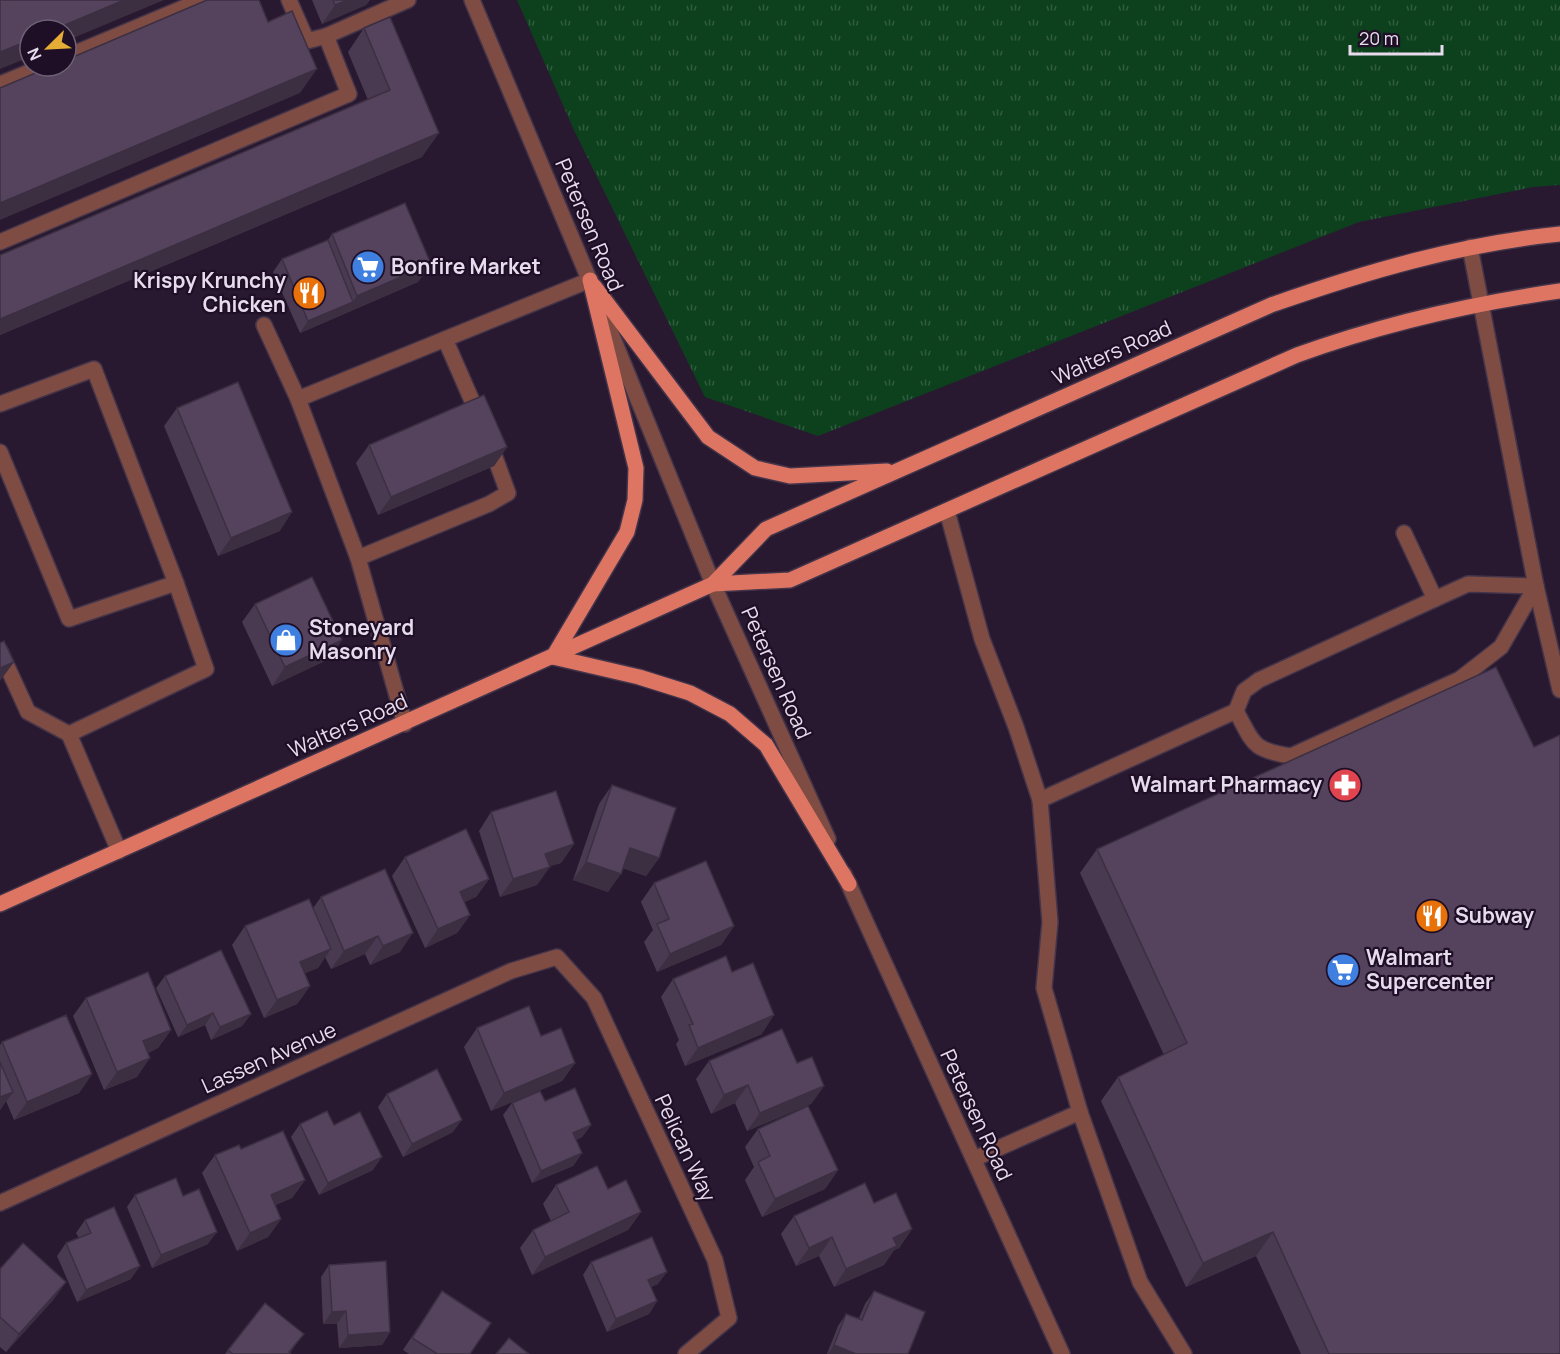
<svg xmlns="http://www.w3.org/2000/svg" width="1560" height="1354" font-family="Manrope,sans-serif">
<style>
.grass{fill:url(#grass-tufts)}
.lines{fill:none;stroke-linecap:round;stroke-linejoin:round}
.service-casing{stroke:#43344a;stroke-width:18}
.minor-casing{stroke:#43344a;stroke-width:18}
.tertiary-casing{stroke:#43344a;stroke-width:18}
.primary-casing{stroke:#43344a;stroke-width:18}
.service{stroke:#7f4c43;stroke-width:15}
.minor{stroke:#7f4c43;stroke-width:15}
.tertiary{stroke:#7f4c43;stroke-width:15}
.primary{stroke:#de7563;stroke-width:15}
.wall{fill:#493a51}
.shaded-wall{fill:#3c2f42}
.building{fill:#55435e;stroke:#3c2f42;stroke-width:1.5}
.labels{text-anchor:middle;stroke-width:4.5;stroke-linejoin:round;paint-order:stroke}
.street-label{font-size:21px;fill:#e7dced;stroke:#1f0f26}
.poi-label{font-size:21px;font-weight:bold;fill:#e7dced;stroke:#1f0f26;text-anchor:start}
</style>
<defs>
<pattern id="grass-tufts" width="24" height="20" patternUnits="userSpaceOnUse" patternTransform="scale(1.5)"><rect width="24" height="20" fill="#0d411d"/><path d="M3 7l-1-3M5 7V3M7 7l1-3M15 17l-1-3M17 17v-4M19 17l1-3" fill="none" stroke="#305c3e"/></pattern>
</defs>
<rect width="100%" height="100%" fill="#281930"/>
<path class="grass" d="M 517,0 L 1560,0 L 1560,185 L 1533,187 L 1359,222 L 818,436 L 705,397 L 573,128 Z"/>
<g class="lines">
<defs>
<g id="service">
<path d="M 289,0 L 307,41 L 326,36 L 408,0"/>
<path d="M 66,57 L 202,0"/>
<path d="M 0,84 L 44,66"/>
<path d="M 0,242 L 349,94 L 326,36"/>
<path d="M 1470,247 L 1536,586 L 1560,690"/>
<path d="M 264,325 L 298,399"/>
<path d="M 445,339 L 480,419"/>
<path d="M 0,404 L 94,369 L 176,583 L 206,669 L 69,734 L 119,851"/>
<path d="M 0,452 L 69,619 L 176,583"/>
<path d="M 947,511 L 982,639 L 1016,727 L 1040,800 L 1050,922 L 1044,988 L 1080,1112 L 1140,1282 L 1184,1354"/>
<path d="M 358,558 L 489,504 L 508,493 L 489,441"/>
<path d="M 0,651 L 28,712 L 69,734"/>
<path d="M 1236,711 C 1254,744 1252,750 1291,756 L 1460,679 L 1501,647 L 1536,586 L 1468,584 L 1435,599"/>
<path d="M 405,724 L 358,558 L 298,399 L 590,280"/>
<path d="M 1040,800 L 1236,711 L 1244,691 L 1259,680 L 1435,599 L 1404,533"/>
<path d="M 974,1159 L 1080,1112"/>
</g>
<g id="minor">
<path d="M 472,0 L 594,291"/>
<path d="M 604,316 L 713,584"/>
<path d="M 0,1203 L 511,971 L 557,957 L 594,998 L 715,1260 L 729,1318 L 686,1354"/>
</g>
<g id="tertiary">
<path d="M 713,584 L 828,839"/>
<path d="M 844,874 L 1062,1354"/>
</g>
<g id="primary">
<path d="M 594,286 L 708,437 L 755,468 L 790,476 L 887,471"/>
<path d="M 713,584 L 766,529 L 1271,305 C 1365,272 1460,244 1560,234"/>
<path d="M 553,657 L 627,532 L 635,500 L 636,468 L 590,280"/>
<path d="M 553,657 L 639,677 L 690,693 L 730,714 L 766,745 L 849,884"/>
<path d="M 0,904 L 713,584 L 790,580 L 1297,355 C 1383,324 1469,304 1560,291"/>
</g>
</defs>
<use href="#service" class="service-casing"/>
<use href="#minor" class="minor-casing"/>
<use href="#tertiary" class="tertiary-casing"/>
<use href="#primary" class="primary-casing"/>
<use href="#service" class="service"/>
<use href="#minor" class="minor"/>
<use href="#tertiary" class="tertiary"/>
<use href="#primary" class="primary"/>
</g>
<g class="wall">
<path d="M 312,0 L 370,0 L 366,5 L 322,24 Z"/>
<path d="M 364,28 L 422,157 L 0,335 L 0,255 L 368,100 L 348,52 Z"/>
<path d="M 332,234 L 431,264 L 418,282 L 300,333 L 273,272 L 282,259 L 328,240 Z"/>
<path d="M 177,408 L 280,531 L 218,556 L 164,426 Z"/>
<path d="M 369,445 L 507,447 L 494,466 L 378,515 L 356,463 Z"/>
<path d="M 255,604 L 329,659 L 272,686 L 242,622 Z"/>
<path d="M 612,785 L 659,858 L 646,876 L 622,868 L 608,892 L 573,880 L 599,804 Z"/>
<path d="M 491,812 L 574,844 L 561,863 L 550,866 L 537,885 L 500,897 L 479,831 Z"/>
<path d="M 1097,849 L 1560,1354 L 1301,1354 L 1256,1256 L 1186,1287 L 1101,1101 L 1118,1077 L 1164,1055 L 1080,873 Z"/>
<path d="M 405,857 L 489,879 L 476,897 L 464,902 L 470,915 L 457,933 L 425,948 L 392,876 Z"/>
<path d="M 385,869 L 400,952 L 370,965 L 365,954 L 331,969 L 325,957 L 318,968 L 304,973 L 310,986 L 297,1004 L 264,1018 L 232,945 L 245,926 L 313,908 L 321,897 Z"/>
<path d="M 654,883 L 734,926 L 721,945 L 657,972 L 644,942 L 653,930 L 641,902 Z"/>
<path d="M 732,972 L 762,1034 L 685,1066 L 676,1044 L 679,1040 L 661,997 L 673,979 Z"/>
<path d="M 165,976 L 251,1014 L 242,1026 L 211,1040 L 205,1025 L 178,1037 L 156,988 Z"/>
<path d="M 86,998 L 171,1030 L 158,1048 L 148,1053 L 137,1077 L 104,1090 L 73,1016 Z"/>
<path d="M 477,1028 L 541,1036 L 575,1063 L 562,1081 L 491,1111 L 464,1047 Z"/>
<path d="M 2,1042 L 92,1074 L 79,1093 L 14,1120 L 6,1101 L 0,1110 L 0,1045 Z"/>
<path d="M 709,1061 L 797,1063 L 824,1086 L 811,1104 L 747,1131 L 735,1103 L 711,1114 L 696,1079 Z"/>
<path d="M 387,1094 L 453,1132 L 403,1157 L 378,1107 Z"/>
<path d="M 545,1101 L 591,1125 L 582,1137 L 576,1140 L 582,1153 L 573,1166 L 532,1183 L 503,1115 L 512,1103 Z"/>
<path d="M 300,1124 L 334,1125 L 373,1170 L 319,1195 L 291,1137 Z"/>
<path d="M 758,1129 L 838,1170 L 825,1189 L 762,1217 L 745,1180 L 754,1167 L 745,1147 Z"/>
<path d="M 241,1149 L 305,1180 L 292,1198 L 275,1205 L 281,1219 L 268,1237 L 237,1251 L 202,1173 L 215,1155 Z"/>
<path d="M 556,1185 L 608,1189 L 641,1212 L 628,1230 L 532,1275 L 520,1248 L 533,1230 L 551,1221 L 543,1204 Z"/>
<path d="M 135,1195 L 183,1196 L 208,1244 L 152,1268 L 127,1207 Z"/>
<path d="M 874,1203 L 912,1229 L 899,1248 L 894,1250 L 884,1265 L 834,1287 L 819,1256 L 796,1266 L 781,1234 L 794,1216 Z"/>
<path d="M 85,1220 L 131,1279 L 77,1302 L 57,1256 L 66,1243 L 79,1238 L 76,1233 Z"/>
<path d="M 591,1262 L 658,1284 L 651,1287 L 657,1301 L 649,1314 L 607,1332 L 583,1275 Z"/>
<path d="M 329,1265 L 390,1332 L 382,1345 L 339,1348 L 337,1324 L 323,1324 L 321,1277 Z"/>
<path d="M 0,1269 L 66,1282 L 53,1300 L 6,1352 L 0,1347 Z"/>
<path d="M 442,1291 L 470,1354 L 409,1354 L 403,1350 Z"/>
<path d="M 874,1291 L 908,1354 L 827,1354 L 838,1326 L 846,1314 L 859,1318 L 865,1304 Z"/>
<path d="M 265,1303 L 295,1346 L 290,1353 L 291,1354 L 225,1354 Z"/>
</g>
<g class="shaded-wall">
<path d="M 124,0 L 164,0 L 66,41 L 66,30 L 53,30 Z"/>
<path d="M 348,0 L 370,0 L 366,5 L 322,24 L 335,5 Z"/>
<path d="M 30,40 L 30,57 L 0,69 L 0,52 Z"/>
<path d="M 317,69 L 300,93 L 0,220 L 0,203 Z"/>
<path d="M 439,133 L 422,157 L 0,335 L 0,319 Z"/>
<path d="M 431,264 L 418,282 L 344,314 L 357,296 Z"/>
<path d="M 353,302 L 344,314 L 300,333 L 308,321 Z"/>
<path d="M 507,447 L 494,466 L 378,515 L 391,497 Z"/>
<path d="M 292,512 L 280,531 L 218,556 L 231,538 Z"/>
<path d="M 342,640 L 329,659 L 272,686 L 285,667 Z"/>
<path d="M 14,662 L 0,681 L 0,668 Z"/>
<path d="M 574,844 L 561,863 L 532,872 L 545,854 Z"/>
<path d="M 630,848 L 659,858 L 646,876 L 617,866 Z"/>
<path d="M 586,862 L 621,874 L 608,892 L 573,880 Z"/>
<path d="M 550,867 L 537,885 L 500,897 L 513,879 Z"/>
<path d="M 489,879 L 476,897 L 447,910 L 460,892 Z"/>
<path d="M 470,915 L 457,933 L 425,948 L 438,929 Z"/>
<path d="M 734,926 L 721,945 L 657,972 L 670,954 Z"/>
<path d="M 413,933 L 400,952 L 370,965 L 383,946 Z"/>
<path d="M 378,936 L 365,954 L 331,969 L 344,951 Z"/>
<path d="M 331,949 L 318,968 L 287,981 L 300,962 Z"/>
<path d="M 310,986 L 297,1004 L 264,1018 L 277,1000 Z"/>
<path d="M 213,1013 L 205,1025 L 178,1037 L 187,1025 Z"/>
<path d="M 251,1014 L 242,1026 L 211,1040 L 220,1027 Z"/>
<path d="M 774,1015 L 762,1034 L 685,1066 L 698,1048 Z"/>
<path d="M 171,1030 L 158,1048 L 130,1060 L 143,1041 Z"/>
<path d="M 150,1058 L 137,1077 L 104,1090 L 117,1072 Z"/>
<path d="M 575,1063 L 562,1081 L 491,1111 L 504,1093 Z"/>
<path d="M 92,1074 L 79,1093 L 14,1120 L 27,1102 Z"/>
<path d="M 748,1085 L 735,1103 L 711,1114 L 724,1095 Z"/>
<path d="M 824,1086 L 811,1104 L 747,1131 L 760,1113 Z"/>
<path d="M 13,1092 L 0,1110 L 0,1097 Z"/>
<path d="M 462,1120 L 453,1132 L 403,1157 L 412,1144 Z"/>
<path d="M 591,1125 L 582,1137 L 564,1145 L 573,1133 Z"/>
<path d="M 582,1153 L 573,1166 L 532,1183 L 541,1171 Z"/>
<path d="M 382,1157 L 373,1170 L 319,1195 L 328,1183 Z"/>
<path d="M 838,1170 L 825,1189 L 762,1217 L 775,1199 Z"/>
<path d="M 305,1180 L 292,1198 L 258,1213 L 271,1195 Z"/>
<path d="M 641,1212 L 628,1230 L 532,1275 L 545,1257 Z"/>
<path d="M 281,1219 L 268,1237 L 237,1251 L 250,1233 Z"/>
<path d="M 912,1229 L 899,1248 L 894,1250 L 884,1265 L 834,1287 L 846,1269 L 893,1238 Z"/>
<path d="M 217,1232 L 208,1244 L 152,1268 L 161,1255 Z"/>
<path d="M 1273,1232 L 1256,1256 L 1186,1287 L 1203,1263 Z"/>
<path d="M 832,1237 L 819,1256 L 796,1266 L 809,1248 Z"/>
<path d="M 140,1266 L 131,1279 L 77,1302 L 86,1290 Z"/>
<path d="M 667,1272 L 658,1284 L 640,1292 L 648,1280 Z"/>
<path d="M 66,1282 L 53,1300 L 6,1352 L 19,1334 Z"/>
<path d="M 657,1301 L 649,1314 L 607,1332 L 616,1319 Z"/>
<path d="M 346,1311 L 337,1324 L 323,1324 L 332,1312 Z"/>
<path d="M 390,1332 L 382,1345 L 339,1348 L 348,1335 Z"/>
<path d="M 834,1345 L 856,1354 L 828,1354 Z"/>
</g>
<g class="building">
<path d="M 0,0 L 124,0 L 53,30 L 30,30 L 30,40 L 0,52 Z"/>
<path d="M 207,0 L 259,0 L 268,22 L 292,11 L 317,69 L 0,203 L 0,88 L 52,66 L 66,66 L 66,60 Z"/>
<path d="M 333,0 L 348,0 L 335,5 Z"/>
<path d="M 390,17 L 439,133 L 0,319 L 0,255 L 390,90 L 364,28 Z"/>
<path d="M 405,203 L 431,264 L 357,296 L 332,234 Z"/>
<path d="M 328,240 L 353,302 L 308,321 L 282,259 Z"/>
<path d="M 238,382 L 292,512 L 231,538 L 177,408 Z"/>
<path d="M 484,395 L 507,447 L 391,497 L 369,445 Z"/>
<path d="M 312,577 L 342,640 L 285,667 L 255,604 Z"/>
<path d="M 4,641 L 14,662 L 0,668 L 0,643 Z"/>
<path d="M 1496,667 L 1534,747 L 1560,735 L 1560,1354 L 1329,1354 L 1273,1232 L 1203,1263 L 1118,1077 L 1187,1043 L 1097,849 Z"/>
<path d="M 612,785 L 676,808 L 659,858 L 630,848 L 621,874 L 586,862 Z"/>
<path d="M 556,791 L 574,844 L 545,854 L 550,867 L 513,879 L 491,812 Z"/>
<path d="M 466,829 L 489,879 L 460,892 L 470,915 L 438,929 L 405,857 Z"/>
<path d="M 706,861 L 734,926 L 670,954 L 657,924 L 669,919 L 654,883 Z"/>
<path d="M 385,869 L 413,933 L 383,946 L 378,936 L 344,951 L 321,897 Z"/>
<path d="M 309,899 L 331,949 L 300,962 L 310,986 L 277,1000 L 245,926 Z"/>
<path d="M 221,950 L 251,1014 L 220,1027 L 213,1013 L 187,1025 L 165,976 Z"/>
<path d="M 726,956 L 732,972 L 753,963 L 774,1015 L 698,1048 L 689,1025 L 693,1024 L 673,979 Z"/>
<path d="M 148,972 L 171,1030 L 143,1041 L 150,1058 L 117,1072 L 86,998 Z"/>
<path d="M 529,1006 L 541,1036 L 561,1028 L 575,1063 L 504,1093 L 477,1028 Z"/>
<path d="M 66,1015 L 92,1074 L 27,1102 L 2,1042 Z"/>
<path d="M 782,1029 L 797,1063 L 812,1057 L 824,1086 L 760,1113 L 748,1085 L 724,1095 L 709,1061 Z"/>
<path d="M 0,1062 L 13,1092 L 0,1097 Z"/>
<path d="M 437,1069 L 462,1120 L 412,1144 L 387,1094 Z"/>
<path d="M 575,1088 L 591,1125 L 573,1133 L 582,1153 L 541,1171 L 512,1103 L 540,1091 L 545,1101 Z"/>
<path d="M 808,1106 L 838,1170 L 775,1199 L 758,1162 L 770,1156 L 758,1129 Z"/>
<path d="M 327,1111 L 334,1125 L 360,1112 L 382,1157 L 328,1183 L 300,1124 Z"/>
<path d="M 283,1131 L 305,1180 L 271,1195 L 281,1219 L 250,1233 L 215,1155 L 239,1145 L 241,1149 Z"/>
<path d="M 597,1166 L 608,1189 L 626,1180 L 641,1212 L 545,1257 L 533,1230 L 569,1212 L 556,1185 Z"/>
<path d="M 176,1178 L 183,1196 L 199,1189 L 217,1232 L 161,1255 L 135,1195 Z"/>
<path d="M 865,1183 L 874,1203 L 896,1193 L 912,1229 L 893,1238 L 897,1246 L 846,1269 L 832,1237 L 809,1248 L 794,1216 Z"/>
<path d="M 114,1207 L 140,1266 L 86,1290 L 66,1243 L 91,1233 L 85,1220 Z"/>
<path d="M 652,1237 L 667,1272 L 648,1280 L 657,1301 L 616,1319 L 591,1262 Z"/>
<path d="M 23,1243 L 66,1282 L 19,1334 L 0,1317 L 0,1269 Z"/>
<path d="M 386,1261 L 390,1332 L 348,1335 L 346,1311 L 332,1312 L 329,1265 Z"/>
<path d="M 442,1291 L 491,1323 L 470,1354 L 435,1354 L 436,1353 L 412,1338 Z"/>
<path d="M 874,1291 L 925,1312 L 908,1354 L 856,1354 L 834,1345 L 846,1314 L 862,1320 Z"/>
<path d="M 265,1303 L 304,1334 L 289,1352 L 291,1354 L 233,1354 L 228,1350 Z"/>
<path d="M 509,1338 L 529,1354 L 496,1354 Z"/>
</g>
<defs>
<symbol id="supermarket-disc" viewBox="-11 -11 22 22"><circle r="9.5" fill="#3f7fe0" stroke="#1f0f26"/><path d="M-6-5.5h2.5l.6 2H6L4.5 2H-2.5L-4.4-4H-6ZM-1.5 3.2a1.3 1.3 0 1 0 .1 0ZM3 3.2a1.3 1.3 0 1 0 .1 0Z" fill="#fff"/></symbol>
<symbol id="restaurant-disc" viewBox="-11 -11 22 22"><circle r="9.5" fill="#e8710a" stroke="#1f0f26"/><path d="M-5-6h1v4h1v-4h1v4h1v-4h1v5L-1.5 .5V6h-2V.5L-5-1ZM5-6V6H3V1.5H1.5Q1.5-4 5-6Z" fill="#fff"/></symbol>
<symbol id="shop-disc" viewBox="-11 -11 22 22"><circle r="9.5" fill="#3f7fe0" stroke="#1f0f26"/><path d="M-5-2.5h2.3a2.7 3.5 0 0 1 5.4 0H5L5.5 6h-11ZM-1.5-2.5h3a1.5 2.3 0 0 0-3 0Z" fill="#fff"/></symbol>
<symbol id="pharmacy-disc" viewBox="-11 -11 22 22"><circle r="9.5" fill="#e0444e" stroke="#1f0f26"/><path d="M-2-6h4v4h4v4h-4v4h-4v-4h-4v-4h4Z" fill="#fff"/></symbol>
</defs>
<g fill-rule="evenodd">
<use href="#supermarket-disc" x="349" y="248" width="38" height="38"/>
<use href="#restaurant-disc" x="290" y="274" width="38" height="38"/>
<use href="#shop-disc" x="267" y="621" width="38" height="38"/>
<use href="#pharmacy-disc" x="1326" y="766" width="38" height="38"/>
<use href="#restaurant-disc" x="1413" y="897" width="38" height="38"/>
<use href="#supermarket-disc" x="1324" y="951" width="38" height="38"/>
</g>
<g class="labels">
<g class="street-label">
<text transform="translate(589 225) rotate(67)" y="7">Petersen Road</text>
<text transform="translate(1112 353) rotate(-24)" y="7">Walters Road</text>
<text transform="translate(776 673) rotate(66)" y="7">Petersen Road</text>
<text transform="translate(348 726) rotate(-24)" y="7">Walters Road</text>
<text transform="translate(269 1058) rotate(-24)" y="7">Lassen Avenue</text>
<text transform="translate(976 1115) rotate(65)" y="7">Petersen Road</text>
<text transform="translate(685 1148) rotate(65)" y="7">Pelican Way</text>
</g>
<g class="poi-label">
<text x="391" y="274">Bonfire Market</text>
<text x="286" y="288" text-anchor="end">Krispy Krunchy<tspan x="286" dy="24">Chicken</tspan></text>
<text x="309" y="635">Stoneyard<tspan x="309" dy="24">Masonry</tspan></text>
<text x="1322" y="792" text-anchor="end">Walmart Pharmacy</text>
<text x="1455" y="923">Subway</text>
<text x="1366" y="965">Walmart<tspan x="1366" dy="24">Supercenter</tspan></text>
</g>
</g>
<g transform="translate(48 48) rotate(246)"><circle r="28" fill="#1f0f26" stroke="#6f6176" stroke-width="1.5"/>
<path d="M0-4.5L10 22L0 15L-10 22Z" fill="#e5ad35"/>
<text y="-9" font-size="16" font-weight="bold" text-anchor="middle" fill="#e7dced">N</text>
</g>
<path d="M1350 45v9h92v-9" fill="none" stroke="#e7dced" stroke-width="3"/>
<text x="1359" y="45" font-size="18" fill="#e7dced" stroke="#1f0f26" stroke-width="4.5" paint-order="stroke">20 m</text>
</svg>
